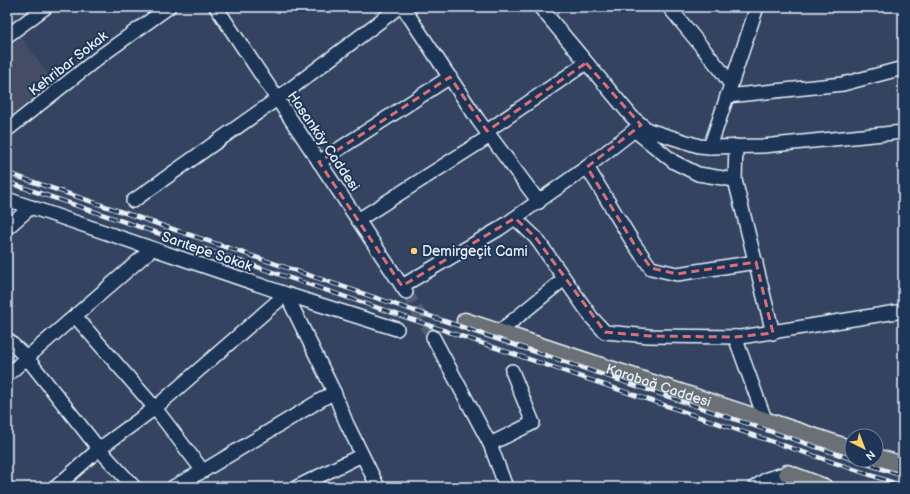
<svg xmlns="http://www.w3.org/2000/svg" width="910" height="494" font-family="'Balsamiq Sans',sans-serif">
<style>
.built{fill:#444d66}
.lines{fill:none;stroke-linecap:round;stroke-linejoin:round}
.minor-tunnel{stroke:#4f5d77;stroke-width:13;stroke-dasharray:13 6;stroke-linecap:butt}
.minor-casing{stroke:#e8f1f8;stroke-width:16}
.major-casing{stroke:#e8f1f8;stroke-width:19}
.minor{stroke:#1d3557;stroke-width:13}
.major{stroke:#6a7074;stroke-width:16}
.rail-casing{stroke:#e8f1f8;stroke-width:4.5}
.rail{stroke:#1d3557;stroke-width:3;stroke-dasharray:9;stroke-linecap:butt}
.marked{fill:none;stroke:#dc6e71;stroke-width:3;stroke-dasharray:8 5;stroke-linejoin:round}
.poi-dot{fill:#ffd166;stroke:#1d3557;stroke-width:1.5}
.labels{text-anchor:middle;stroke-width:4;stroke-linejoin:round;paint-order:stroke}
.street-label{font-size:14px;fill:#e8f1f8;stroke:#1d3557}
.poi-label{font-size:14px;fill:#e8f1f8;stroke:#1d3557;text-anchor:start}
</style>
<rect width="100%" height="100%" fill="#344360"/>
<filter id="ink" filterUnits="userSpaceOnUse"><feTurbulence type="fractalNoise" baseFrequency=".025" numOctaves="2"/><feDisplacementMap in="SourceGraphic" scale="8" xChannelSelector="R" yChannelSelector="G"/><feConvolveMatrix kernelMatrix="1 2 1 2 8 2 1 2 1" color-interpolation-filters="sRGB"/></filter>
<g filter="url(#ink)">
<path class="built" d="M 21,37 L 54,82 L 7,118 L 7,47 Z"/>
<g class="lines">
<path class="minor-tunnel" d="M 406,292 L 433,337"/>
<defs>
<g id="minor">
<path d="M 216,7 L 406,292"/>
<path d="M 403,7 L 478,120 L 539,202"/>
<path d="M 540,7 L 632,117 L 648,130 L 699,146 L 710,147 L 763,146 L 903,132"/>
<path d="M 669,7 L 720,69 L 731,85"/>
<path d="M 7,36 L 46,7"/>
<path d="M 727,96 L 843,84 L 903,68"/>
<path d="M 7,130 L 102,55 L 169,7"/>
<path d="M 634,130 L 674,162 L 698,174 L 735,180"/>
<path d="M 487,131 L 586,63"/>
<path d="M 736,146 L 735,180 L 773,333"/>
<path d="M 710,147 L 757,7"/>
<path d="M 319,162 L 450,77"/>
<path d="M 587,167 L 634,244 L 651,268 L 677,274 L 756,262"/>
<path d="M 7,199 L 286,294 L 397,329"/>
<path d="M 133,201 L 277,99 L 399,7"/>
<path d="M 515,218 L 536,238 L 592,318 L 605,332 L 649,336 L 741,337 L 903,311"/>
<path d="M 358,220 L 490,136"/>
<path d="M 7,228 L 31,207"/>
<path d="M 402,286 L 499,229 L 587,167 L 641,125"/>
<path d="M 75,316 L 155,408 L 203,471"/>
<path d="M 499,332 L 564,279"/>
<path d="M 433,337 L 490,444 L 506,487"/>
<path d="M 735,337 L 766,422"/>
<path d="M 7,339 L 27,358 L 99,449 L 134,487"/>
<path d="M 7,375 L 152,249"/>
<path d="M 490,444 L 533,423 L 512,371"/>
<path d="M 56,487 L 99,449 L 155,408 L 286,294 L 334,392 L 346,422 L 378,487"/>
<path d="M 173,487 L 203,471 L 334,392"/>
<path d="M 297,487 L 362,455"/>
<path d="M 755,487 L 767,479 L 787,473"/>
</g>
<g id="major">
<path id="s1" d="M 465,321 L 852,449"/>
<path d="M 876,457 L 903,465"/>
<path d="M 787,473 L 824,487"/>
</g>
</defs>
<use href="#minor" class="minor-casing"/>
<use href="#major" class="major-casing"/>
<use href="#minor" class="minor"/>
<use href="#major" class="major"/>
<defs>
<g id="rail">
<path d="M 7,173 L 852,459"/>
<path d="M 7,182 L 903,486"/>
<path d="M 855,460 L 903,476"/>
</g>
</defs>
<use href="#rail" class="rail-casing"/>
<use href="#rail" class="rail"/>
</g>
</g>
<path class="marked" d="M 586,63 L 641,125 L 587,167 L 634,244 L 651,268 L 677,274 L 756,262 L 773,333 L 735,337 L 649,336 L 605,332 L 536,238 L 515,218 L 402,286 L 319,162 L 450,77 L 487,131 Z"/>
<circle class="poi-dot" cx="414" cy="251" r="4"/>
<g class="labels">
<g class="street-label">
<text transform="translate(68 63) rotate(-38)" y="5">Kehribar Sokak</text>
<text transform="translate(324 141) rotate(56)" y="5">Hasanköy Caddesi</text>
<text transform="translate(207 251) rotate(19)" y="5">Sarıtepe Sokak</text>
<text dy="5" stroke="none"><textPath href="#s1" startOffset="204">Karabağ Caddesi</textPath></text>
</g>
<g class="poi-label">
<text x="422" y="256">Demirgeçit Cami</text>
</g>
</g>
<rect width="910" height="494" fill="none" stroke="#1d3557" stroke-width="24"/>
<rect x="12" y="12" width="886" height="470" fill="none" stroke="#e8f1f8" stroke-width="1.5" filter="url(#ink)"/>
<g transform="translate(864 448) rotate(138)"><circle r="19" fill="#1d3557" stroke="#6e8097"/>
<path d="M0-3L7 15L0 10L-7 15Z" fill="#ffd166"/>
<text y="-6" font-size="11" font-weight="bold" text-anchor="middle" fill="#e8f1f8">N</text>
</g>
</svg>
